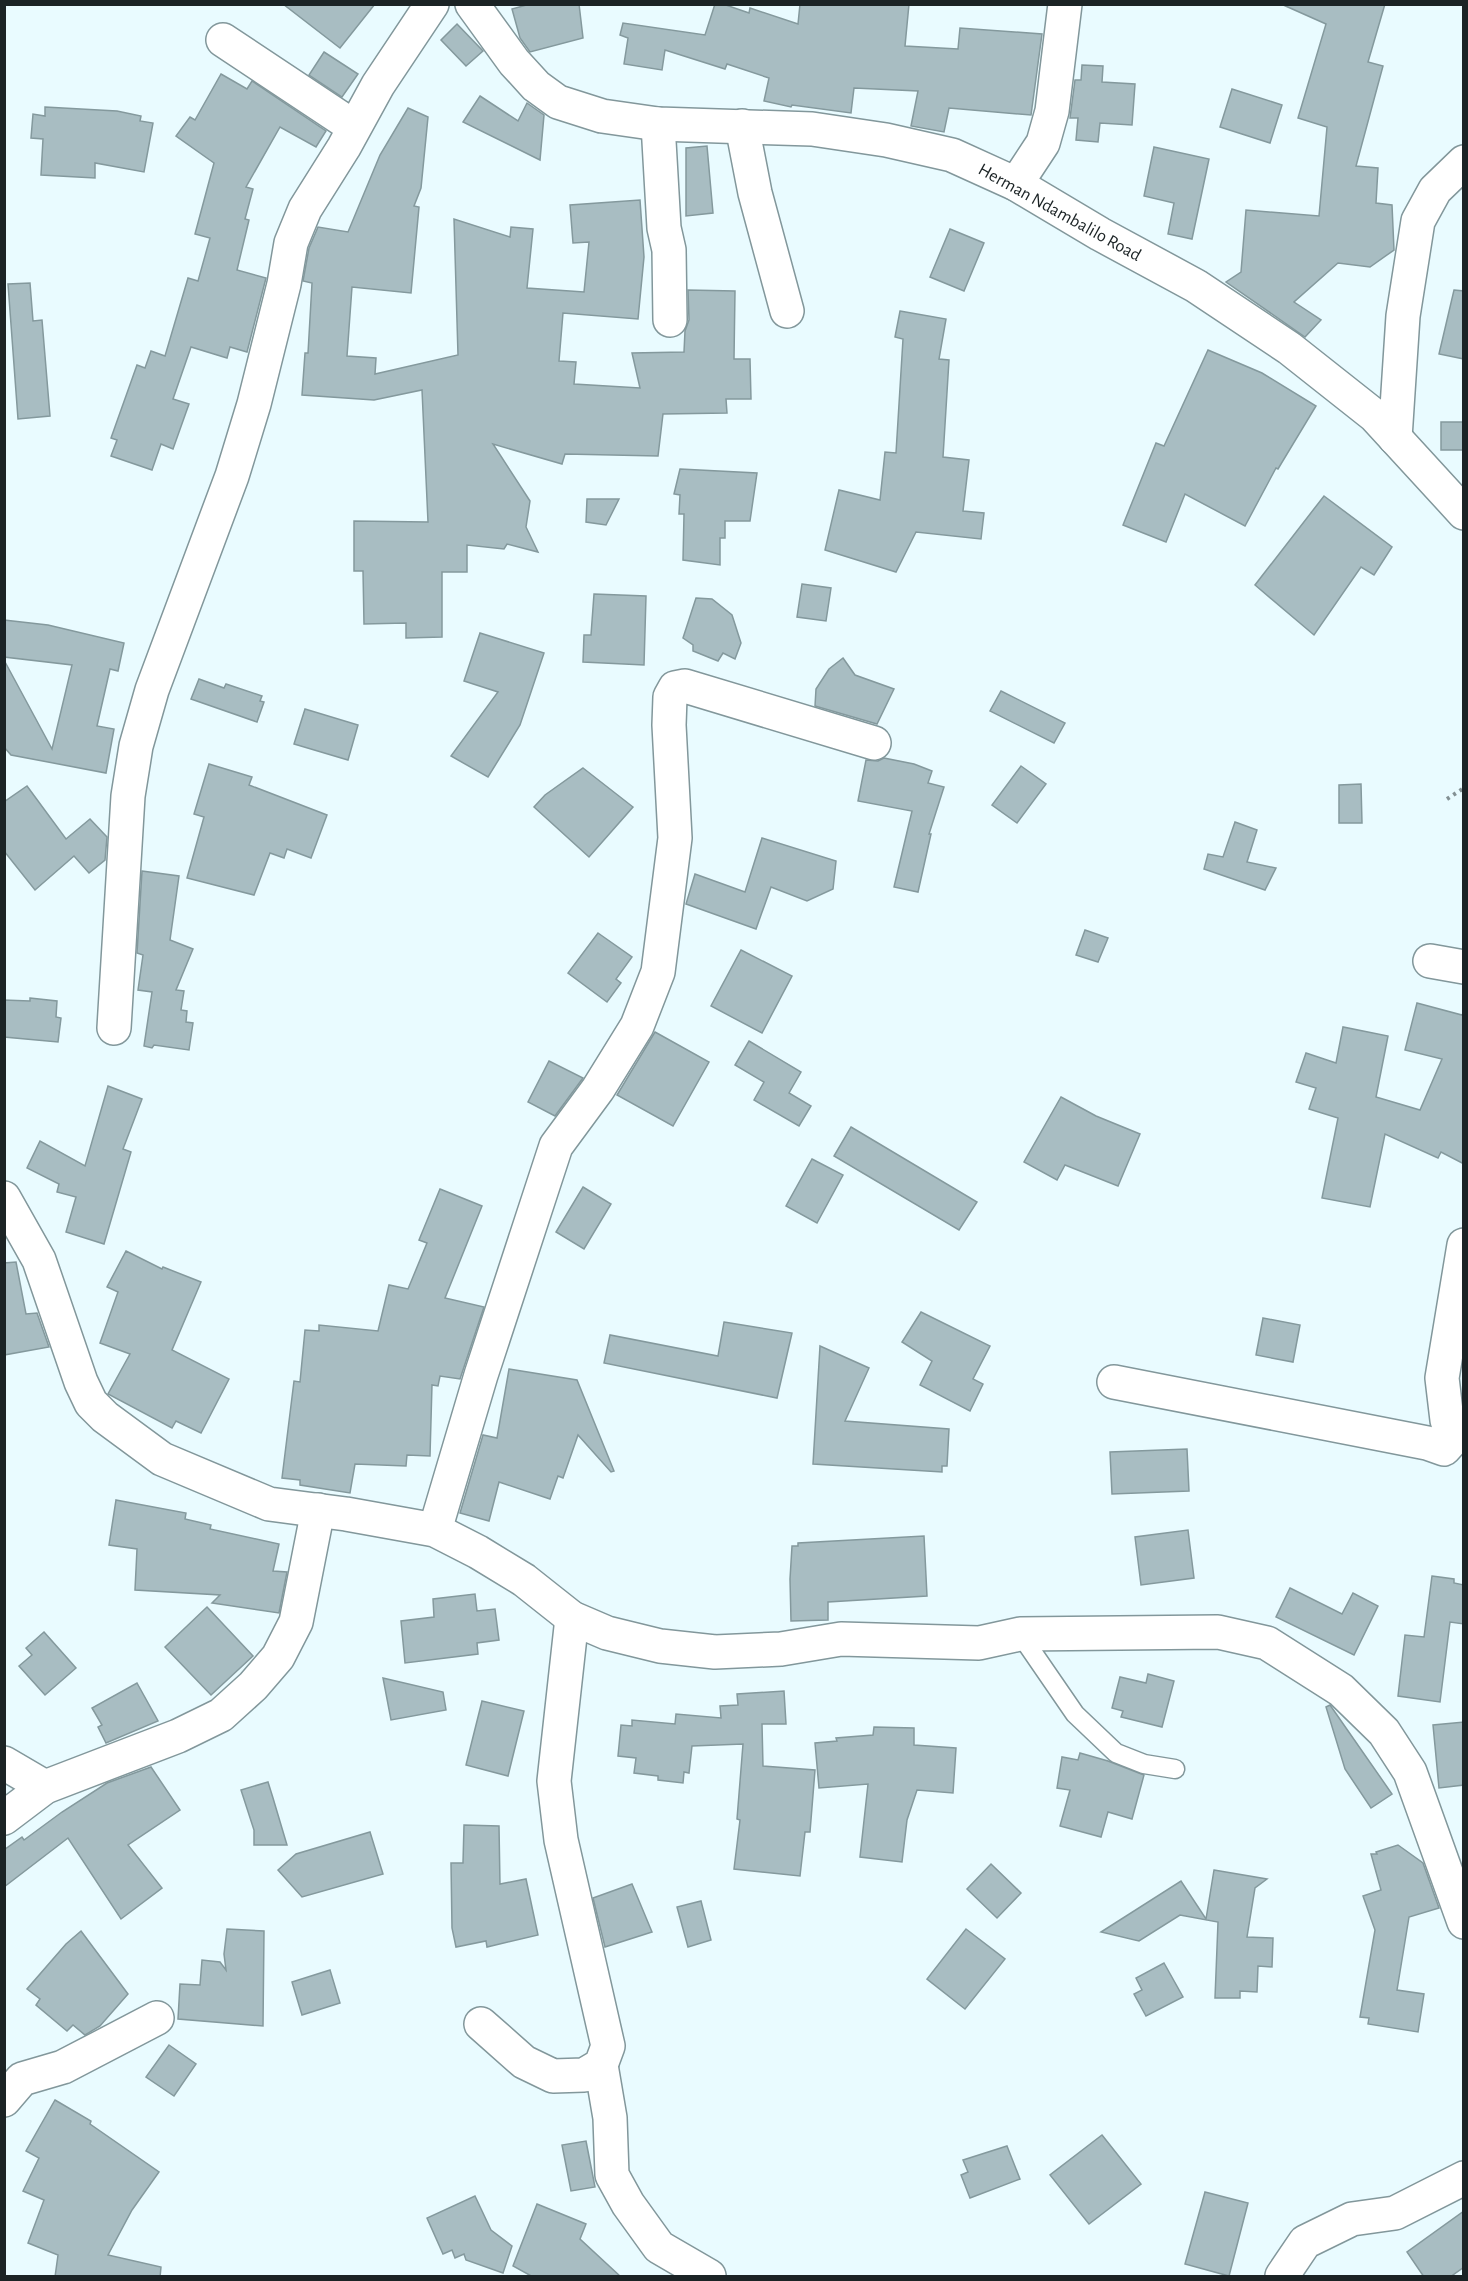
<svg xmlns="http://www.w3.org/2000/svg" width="1468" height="2281" font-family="'Alegreya Sans',sans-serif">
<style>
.building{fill:#a8bdc2;stroke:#84999d;stroke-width:1.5}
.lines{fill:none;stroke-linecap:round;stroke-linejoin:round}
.service-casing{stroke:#82979b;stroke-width:21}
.minor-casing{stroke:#82979b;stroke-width:36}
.path{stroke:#839093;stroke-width:4;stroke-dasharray:3 4.5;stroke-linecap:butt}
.service{stroke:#fff;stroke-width:18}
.minor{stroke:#fff;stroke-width:33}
.labels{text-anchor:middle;stroke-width:4.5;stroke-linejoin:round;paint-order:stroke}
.street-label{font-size:18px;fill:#1b2325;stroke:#fff}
</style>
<rect width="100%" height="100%" fill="#e9fbff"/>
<g class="building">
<path d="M 283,4 L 375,4 L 340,48 Z"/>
<path d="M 530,4 L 579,4 L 583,38 L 530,52 L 520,38 L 512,9 Z"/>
<path d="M 715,4 L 723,4 L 749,13 L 750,8 L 798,24 L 800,4 L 909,4 L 905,46 L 958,49 L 960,28 L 1042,34 L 1031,115 L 949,108 L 944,132 L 911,126 L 918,91 L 854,88 L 851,113 L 792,105 L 791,107 L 764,101 L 769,78 L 727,64 L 725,69 L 665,50 L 662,70 L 624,64 L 628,38 L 620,35 L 623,23 L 705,35 Z"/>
<path d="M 1281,4 L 1385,4 L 1368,62 L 1383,66 L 1356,166 L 1378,168 L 1376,203 L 1392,205 L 1394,250 L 1370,267 L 1338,263 L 1294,302 L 1321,320 L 1305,337 L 1226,282 L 1241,272 L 1246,210 L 1319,216 L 1327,127 L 1298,118 L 1326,24 Z"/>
<path d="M 457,24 L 483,51 L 466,66 L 441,40 Z"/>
<path d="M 324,52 L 358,74 L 342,97 L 309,75 Z"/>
<path d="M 1082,65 L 1103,66 L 1102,82 L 1135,84 L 1132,125 L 1100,123 L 1098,142 L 1076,140 L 1078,118 L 1070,118 L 1075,80 L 1081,80 Z"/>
<path d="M 221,74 L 247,89 L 252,81 L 326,131 L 316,147 L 280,127 L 246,187 L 253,189 L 245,219 L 249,220 L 237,270 L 266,278 L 247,352 L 230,347 L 227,358 L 191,347 L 173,399 L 189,404 L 173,449 L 161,444 L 152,470 L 111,456 L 117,440 L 111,438 L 137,365 L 145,368 L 151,351 L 165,356 L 188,278 L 198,281 L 210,238 L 195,234 L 214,163 L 176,136 L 190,117 L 195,120 Z"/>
<path d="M 1232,89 L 1282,105 L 1270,143 L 1220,127 Z"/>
<path d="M 480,96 L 518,121 L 527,103 L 544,115 L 540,160 L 463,122 Z"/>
<path d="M 45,107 L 117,111 L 141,116 L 140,121 L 153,123 L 144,172 L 95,163 L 95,178 L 41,175 L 43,139 L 31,138 L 33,114 L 45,116 Z"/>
<path d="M 408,108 L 428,117 L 421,188 L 414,206 L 419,207 L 411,293 L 352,287 L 347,356 L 376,358 L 375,374 L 458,355 L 454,219 L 510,237 L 511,227 L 533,229 L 527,288 L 584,292 L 589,242 L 573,243 L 570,205 L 640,200 L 644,257 L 638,319 L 563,313 L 559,361 L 576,362 L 574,384 L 640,388 L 632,353 L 684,352 L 685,331 L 689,320 L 688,290 L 735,291 L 734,359 L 750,359 L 751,399 L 726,399 L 727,413 L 663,414 L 658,456 L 565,454 L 562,464 L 493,444 L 530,501 L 526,527 L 538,552 L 507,544 L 504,549 L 467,545 L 467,572 L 442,572 L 442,637 L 406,638 L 406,623 L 364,624 L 363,571 L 354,571 L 354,521 L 428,522 L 422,390 L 374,400 L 302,395 L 305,353 L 308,353 L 312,283 L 303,281 L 309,248 L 318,227 L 348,232 L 380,155 Z"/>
<path d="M 707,146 L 713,213 L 686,216 L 686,148 Z"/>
<path d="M 1154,147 L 1209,159 L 1192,239 L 1168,234 L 1174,203 L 1144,196 Z"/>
<path d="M 950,229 L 984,243 L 964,291 L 930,277 Z"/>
<path d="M 30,283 L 33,321 L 42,320 L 50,416 L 18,419 L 8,284 Z"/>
<path d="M 1454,290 L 1464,291 L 1464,359 L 1439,354 Z"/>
<path d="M 900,311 L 946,319 L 939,359 L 949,360 L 943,457 L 969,460 L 963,511 L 984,513 L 981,539 L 916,532 L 896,572 L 825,550 L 839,490 L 880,500 L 885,452 L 896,453 L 903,339 L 895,337 Z"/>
<path d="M 1208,350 L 1262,373 L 1316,406 L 1278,469 L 1276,468 L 1245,526 L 1185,494 L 1166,542 L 1123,525 L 1156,443 L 1164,446 Z"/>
<rect x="1441" y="422" width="23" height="28"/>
<path d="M 680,469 L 757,473 L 750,521 L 725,521 L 725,538 L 720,538 L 720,565 L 683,560 L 684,514 L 679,514 L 680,495 L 674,494 Z"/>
<path d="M 1324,496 L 1392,547 L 1374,575 L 1361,567 L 1314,635 L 1255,585 Z"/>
<path d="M 587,499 L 619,499 L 606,525 L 586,522 Z"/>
<path d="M 802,584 L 831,588 L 826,621 L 797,617 Z"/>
<path d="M 594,594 L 646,596 L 644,665 L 583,662 L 584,635 L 591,635 Z"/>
<path d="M 696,598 L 712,599 L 732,615 L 741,643 L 735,659 L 723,653 L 718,661 L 693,651 L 693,645 L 683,638 Z"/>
<path d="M 4,620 L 48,625 L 124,643 L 118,671 L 110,669 L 97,726 L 114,729 L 106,773 L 11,755 L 4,747 L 4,660 L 52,749 L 72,665 L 4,657 Z"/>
<path d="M 480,633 L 544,653 L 520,725 L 488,777 L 451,756 L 498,692 L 464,681 Z"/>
<path d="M 843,658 L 855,675 L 894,689 L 877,724 L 815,706 L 816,689 L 829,669 Z"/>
<path d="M 199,679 L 224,688 L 226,684 L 262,696 L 260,701 L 264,702 L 257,722 L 191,699 Z"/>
<path d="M 1001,691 L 1065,723 L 1054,743 L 990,711 Z"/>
<path d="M 305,709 L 358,725 L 348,760 L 294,744 Z"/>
<path d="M 884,758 L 914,764 L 932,771 L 928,783 L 944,787 L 929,834 L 931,834 L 918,892 L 894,887 L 912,811 L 858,801 L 866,760 L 878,761 Z"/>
<path d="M 209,764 L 252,777 L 249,785 L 327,815 L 311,858 L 287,849 L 284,858 L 270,853 L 254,895 L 187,878 L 204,817 L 194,814 Z"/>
<path d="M 1021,766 L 1046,784 L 1017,823 L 992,805 Z"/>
<path d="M 583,768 L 633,807 L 589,857 L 534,807 L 545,795 Z"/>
<path d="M 1361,784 L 1362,823 L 1339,823 L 1339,785 Z"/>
<path d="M 27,786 L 66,839 L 90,819 L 107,837 L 105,860 L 89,873 L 74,856 L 35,890 L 4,851 L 4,802 Z"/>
<path d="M 1235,822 L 1257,830 L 1247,862 L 1276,868 L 1265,890 L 1204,869 L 1208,854 L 1223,857 Z"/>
<path d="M 762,838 L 836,861 L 833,889 L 807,901 L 771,887 L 756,929 L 686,904 L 695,874 L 745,892 Z"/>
<path d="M 142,871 L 179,876 L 170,940 L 193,949 L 176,990 L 184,991 L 181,1010 L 187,1011 L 186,1022 L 193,1023 L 189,1050 L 154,1045 L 152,1048 L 144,1046 L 152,992 L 138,990 L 143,955 L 137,953 Z"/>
<path d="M 1085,930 L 1108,938 L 1098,962 L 1076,955 Z"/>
<path d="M 598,933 L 632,957 L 616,979 L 621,983 L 607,1002 L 568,973 Z"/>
<path d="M 741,950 L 792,976 L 762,1033 L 711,1006 Z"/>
<path d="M 30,998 L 57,1001 L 56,1017 L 61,1018 L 58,1042 L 4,1037 L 4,1000 L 30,1001 Z"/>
<path d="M 1417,1003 L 1462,1015 L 1464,1011 L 1464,1164 L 1441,1152 L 1438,1158 L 1385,1134 L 1370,1207 L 1322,1198 L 1338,1118 L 1309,1109 L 1316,1088 L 1296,1082 L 1306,1053 L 1336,1063 L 1343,1027 L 1388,1036 L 1376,1097 L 1420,1110 L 1442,1059 L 1405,1050 Z"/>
<path d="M 655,1032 L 709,1062 L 673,1126 L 617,1095 Z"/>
<path d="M 749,1041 L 801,1072 L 789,1093 L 811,1106 L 799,1126 L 754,1100 L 764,1082 L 735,1065 Z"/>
<path d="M 549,1061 L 583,1078 L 555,1116 L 528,1102 Z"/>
<path d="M 108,1086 L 142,1099 L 123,1149 L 131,1152 L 104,1244 L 66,1232 L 76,1197 L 57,1192 L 59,1184 L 27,1168 L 40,1141 L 85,1166 Z"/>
<path d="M 1061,1097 L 1096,1116 L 1140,1134 L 1118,1186 L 1065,1165 L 1057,1180 L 1024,1162 Z"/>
<path d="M 851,1127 L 977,1202 L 959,1230 L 834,1156 Z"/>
<path d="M 812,1159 L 843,1175 L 817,1223 L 786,1206 Z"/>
<path d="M 583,1187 L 611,1204 L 584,1249 L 556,1232 Z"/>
<path d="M 440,1189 L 482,1206 L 445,1298 L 484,1307 L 460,1379 L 440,1376 L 438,1386 L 432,1385 L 430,1456 L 407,1455 L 406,1466 L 355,1464 L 350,1493 L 300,1485 L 300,1480 L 282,1478 L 294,1381 L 300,1382 L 305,1330 L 319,1331 L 319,1325 L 378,1331 L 389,1285 L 408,1289 L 427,1243 L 419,1240 Z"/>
<path d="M 126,1251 L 162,1269 L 163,1267 L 201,1282 L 172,1350 L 229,1379 L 201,1433 L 176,1421 L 172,1428 L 108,1394 L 130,1354 L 100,1343 L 118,1292 L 107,1287 Z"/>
<path d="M 16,1262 L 26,1314 L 37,1313 L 49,1347 L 4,1355 L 4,1263 Z"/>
<path d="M 921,1312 L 990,1346 L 973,1379 L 983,1384 L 970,1411 L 920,1385 L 932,1361 L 902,1342 Z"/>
<path d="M 1263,1318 L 1300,1325 L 1293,1362 L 1256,1355 Z"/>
<path d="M 724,1322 L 792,1333 L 777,1398 L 604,1363 L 610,1335 L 718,1356 Z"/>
<path d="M 820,1346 L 869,1368 L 845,1421 L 949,1429 L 947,1466 L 942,1466 L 942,1472 L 813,1464 Z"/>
<path d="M 509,1369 L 577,1380 L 614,1471 L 611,1472 L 578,1435 L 563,1478 L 558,1476 L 550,1499 L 499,1482 L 489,1521 L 460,1513 L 483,1435 L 497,1438 Z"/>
<path d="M 1187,1449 L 1189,1491 L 1112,1494 L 1110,1452 Z"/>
<path d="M 116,1500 L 186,1513 L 185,1519 L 211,1525 L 210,1529 L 279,1544 L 273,1571 L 287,1572 L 279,1613 L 212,1603 L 220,1595 L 135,1590 L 137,1549 L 109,1545 Z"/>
<path d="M 1188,1530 L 1194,1578 L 1141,1585 L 1135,1537 Z"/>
<path d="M 924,1536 L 927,1596 L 828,1602 L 828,1620 L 791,1621 L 790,1579 L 792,1546 L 798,1546 L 798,1543 Z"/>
<path d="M 1432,1576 L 1454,1579 L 1454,1583 L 1464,1585 L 1464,1624 L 1450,1622 L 1440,1702 L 1398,1696 L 1405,1635 L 1424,1637 Z"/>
<path d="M 1290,1588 L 1342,1614 L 1353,1593 L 1378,1606 L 1354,1655 L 1276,1617 Z"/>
<path d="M 475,1594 L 477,1611 L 495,1609 L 499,1640 L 477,1643 L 478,1654 L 405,1663 L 401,1621 L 434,1617 L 433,1599 Z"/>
<path d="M 207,1607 L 253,1656 L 211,1695 L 165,1647 Z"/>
<path d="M 44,1632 L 76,1668 L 45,1695 L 19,1666 L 32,1655 L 26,1648 Z"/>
<path d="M 1148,1674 L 1174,1681 L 1162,1727 L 1121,1717 L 1123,1711 L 1112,1708 L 1120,1677 L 1146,1683 Z"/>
<path d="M 383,1678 L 443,1692 L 446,1710 L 391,1720 Z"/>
<path d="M 137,1683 L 158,1721 L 106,1743 L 98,1727 L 102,1725 L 92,1708 Z"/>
<path d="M 784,1691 L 786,1724 L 762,1724 L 763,1766 L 815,1770 L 810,1832 L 805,1832 L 800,1876 L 734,1869 L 740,1820 L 737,1819 L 743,1744 L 692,1746 L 689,1773 L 684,1772 L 683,1783 L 658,1780 L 658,1776 L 634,1773 L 636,1758 L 618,1756 L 621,1725 L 632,1726 L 632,1720 L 675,1724 L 676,1714 L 721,1718 L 720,1706 L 738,1705 L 737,1694 Z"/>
<path d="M 482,1701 L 524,1711 L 508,1776 L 466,1765 Z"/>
<path d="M 1330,1705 L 1392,1794 L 1371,1808 L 1345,1769 L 1326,1707 Z"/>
<path d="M 1464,1722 L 1464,1785 L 1439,1788 L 1433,1725 Z"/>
<path d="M 874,1727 L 914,1728 L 914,1745 L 956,1748 L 953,1793 L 917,1790 L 907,1820 L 902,1862 L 860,1857 L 868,1784 L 819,1788 L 815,1743 L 837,1741 L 836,1738 L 873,1735 Z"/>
<path d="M 1080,1753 L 1108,1761 L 1144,1775 L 1132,1819 L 1108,1812 L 1101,1837 L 1060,1826 L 1070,1790 L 1057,1788 L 1062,1757 L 1078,1760 Z"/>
<path d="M 151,1767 L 180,1810 L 128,1845 L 162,1888 L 121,1919 L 68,1838 L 4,1887 L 4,1850 L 22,1837 L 24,1840 L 62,1812 L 107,1783 Z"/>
<path d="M 268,1782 L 273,1798 L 287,1845 L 254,1845 L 254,1830 L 241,1790 Z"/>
<path d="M 464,1825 L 499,1826 L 500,1884 L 526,1879 L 538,1935 L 487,1947 L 486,1941 L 456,1947 L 452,1928 L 451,1863 L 463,1863 Z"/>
<path d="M 370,1832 L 383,1874 L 302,1897 L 278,1870 L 296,1854 Z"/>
<path d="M 1398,1845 L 1423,1863 L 1439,1908 L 1409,1917 L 1397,1990 L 1424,1994 L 1418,2032 L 1368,2024 L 1369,2018 L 1360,2017 L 1375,1930 L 1363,1896 L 1381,1890 L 1371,1854 L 1377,1854 L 1376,1852 Z"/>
<path d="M 991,1864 L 1021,1893 L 997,1918 L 967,1889 Z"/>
<path d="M 1214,1870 L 1267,1879 L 1255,1888 L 1247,1937 L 1273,1938 L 1272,1967 L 1258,1966 L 1257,1992 L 1240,1991 L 1240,1998 L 1215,1998 L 1218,1922 L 1180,1915 L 1139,1941 L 1101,1932 L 1181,1881 L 1206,1919 Z"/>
<path d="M 632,1884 L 652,1932 L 605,1947 L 593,1898 Z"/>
<path d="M 701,1901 L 711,1940 L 688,1947 L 677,1907 Z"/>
<path d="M 227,1929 L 264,1931 L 263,2026 L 178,2019 L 180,1984 L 200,1985 L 202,1960 L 220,1962 L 226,1970 L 224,1954 Z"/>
<path d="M 966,1929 L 1005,1959 L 965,2009 L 927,1979 Z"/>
<path d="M 81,1931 L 128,1994 L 100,2026 L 85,2035 L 73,2025 L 67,2031 L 36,2005 L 40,1999 L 27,1989 L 66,1944 Z"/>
<path d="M 1164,1963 L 1183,1997 L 1146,2016 L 1134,1994 L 1142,1990 L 1136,1978 Z"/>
<path d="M 330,1970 L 340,2003 L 302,2015 L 292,1982 Z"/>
<path d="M 169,2045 L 196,2064 L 174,2096 L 146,2077 Z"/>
<path d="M 55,2100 L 91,2121 L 90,2124 L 159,2172 L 132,2210 L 108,2255 L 161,2267 L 160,2277 L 55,2277 L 58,2255 L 28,2243 L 44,2200 L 23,2191 L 39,2158 L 26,2151 Z"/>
<path d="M 1102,2135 L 1141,2184 L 1089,2224 L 1050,2175 Z"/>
<path d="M 586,2141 L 595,2187 L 571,2191 L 562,2145 Z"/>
<path d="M 1007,2146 L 1020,2179 L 970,2198 L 961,2175 L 968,2172 L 963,2160 Z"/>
<path d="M 1205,2192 L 1248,2203 L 1229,2276 L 1185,2264 Z"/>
<path d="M 475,2196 L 491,2230 L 512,2246 L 503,2273 L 466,2260 L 464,2254 L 455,2258 L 452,2250 L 443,2254 L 427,2218 Z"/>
<path d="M 537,2204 L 586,2224 L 580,2239 L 621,2277 L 533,2277 L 513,2266 Z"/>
<path d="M 1464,2211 L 1464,2267 L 1450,2277 L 1424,2277 L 1407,2252 Z"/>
</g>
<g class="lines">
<defs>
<path id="service" d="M 1020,1634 L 1075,1714 L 1116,1753 L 1144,1764 L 1175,1769"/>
<g id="minor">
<path d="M 472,4 L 514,62 L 536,86 L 558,102 L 602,116 L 658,124 L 812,129 L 886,140 L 952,155 L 1016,184 L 1100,234 L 1196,286 L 1289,348 L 1375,416 L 1464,513"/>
<path d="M 223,40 L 354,127"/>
<path d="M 658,124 L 664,228 L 669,250 L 670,320"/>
<path d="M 742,126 L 755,193 L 787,311"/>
<path d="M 1016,184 L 1043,143 L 1052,111 L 1065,4"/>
<path d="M 1395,438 L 1403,316 L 1418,221 L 1435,190 L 1464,162"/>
<path d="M 1430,961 L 1464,967"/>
<path d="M 114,1028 L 128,796 L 136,746 L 152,690 L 232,476 L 254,404 L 284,284 L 291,243 L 305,209 L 344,147 L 378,85 L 432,4"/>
<path d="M 4,1198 L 39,1260 L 81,1382 L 91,1403 L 105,1417 L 162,1459 L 269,1504 L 346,1514 L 435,1530 L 478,1552 L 524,1580 L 572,1618 L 607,1633 L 660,1646 L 715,1652 L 781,1649 L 841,1639 L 979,1643 L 1020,1634 L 1218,1632 L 1267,1643 L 1341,1690 L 1384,1732 L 1410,1772 L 1464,1922"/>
<path d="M 1114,1382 L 1427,1443 L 1444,1449 L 1453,1439 L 1447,1420 L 1442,1378 L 1464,1245"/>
<path d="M 435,1530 L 481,1375 L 556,1146 L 598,1089 L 637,1026 L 658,972 L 675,838 L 669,725 L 670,697 L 675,688 L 685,686 L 874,743"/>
<path d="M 4,1763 L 45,1787"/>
<path d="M 4,1818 L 45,1787 L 178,1736 L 221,1715 L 253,1686 L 278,1657 L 296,1622 L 318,1510"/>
<path d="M 481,2024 L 524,2062 L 553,2076 L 584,2075 L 601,2065 L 608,2046 L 561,1840 L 554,1781 L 572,1618"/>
<path d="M 601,2065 L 610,2118 L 612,2175 L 628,2204 L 659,2247 L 709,2276"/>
<path d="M 4,2100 L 22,2079 L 63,2067 L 157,2018"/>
<path d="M 1282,2276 L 1305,2242 L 1352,2219 L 1395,2213 L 1464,2178"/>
</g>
</defs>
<use href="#service" class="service-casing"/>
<use href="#minor" class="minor-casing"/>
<path class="path" d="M 1447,799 L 1464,788"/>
<use href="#service" class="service"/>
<use href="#minor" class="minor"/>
</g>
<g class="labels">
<g class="street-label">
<text transform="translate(1060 212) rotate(29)" y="6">Herman Ndambalilo Road</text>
</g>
</g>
<rect width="1468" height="2281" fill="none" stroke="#1b2325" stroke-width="12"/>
</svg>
